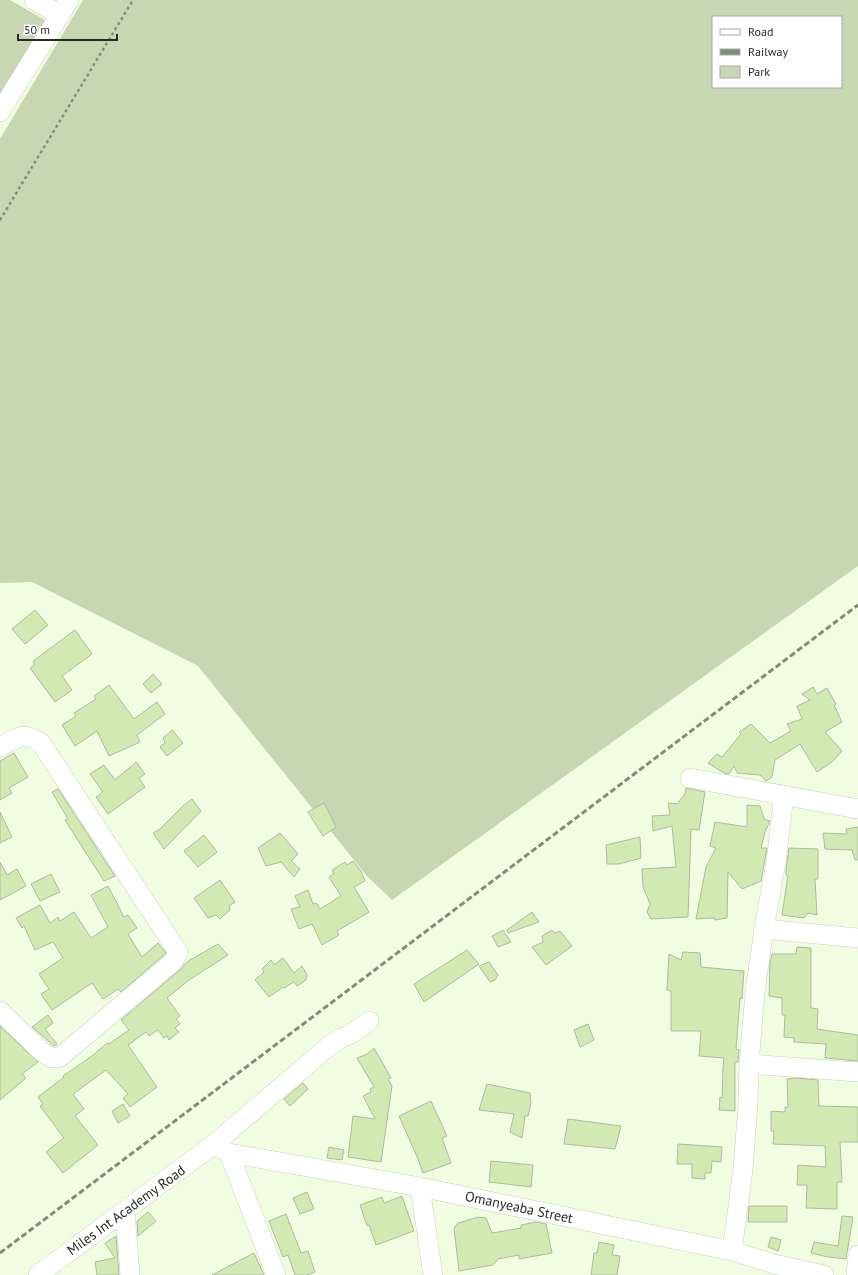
<svg xmlns="http://www.w3.org/2000/svg" width="858" height="1275" font-family="'PT Sans',sans-serif">
<style>
.green{fill:#c7d6b3;fill-rule:evenodd}
.building{fill:#d2e9b3;stroke:#afbaa0}
.lines{fill:none;stroke-linecap:round;stroke-linejoin:round}
.minor-casing{stroke:#c6d2b7;stroke-width:20}
.path{stroke:#878f7d;stroke-width:2.5;stroke-dasharray:3 3;stroke-linecap:butt}
.minor{stroke:#fff;stroke-width:19}
.rail{stroke:#838b79;stroke-width:3;stroke-dasharray:6 3;stroke-linecap:butt}
.labels{text-anchor:middle;stroke-width:3.5;stroke-linejoin:round;paint-order:stroke}
.street-label{font-size:14px;fill:#262b21;stroke:#fff}
</style>
<rect width="100%" height="100%" fill="#f1fde1"/>
<g class="green">
<path d="M 0,0 L 10,0 L 47,21 L 0,98 Z"/>
<path d="M 83,0 L 858,0 L 858,566 L 392,900 L 366,875 L 198,666 L 32,582 L 0,583 L 0,139 ZM 713,17 L 841,17 L 841,87 L 713,87 Z"/>
</g>
<g class="building">
<path d="M 35,610 L 48,625 L 25,644 L 12,629 Z"/>
<path d="M 75,630 L 92,654 L 62,676 L 72,690 L 55,702 L 30,668 L 35,664 L 33,661 Z"/>
<path d="M 153,674 L 162,684 L 151,693 L 143,684 Z"/>
<path d="M 109,685 L 134,719 L 157,702 L 165,714 L 137,735 L 140,742 L 109,756 L 97,731 L 75,746 L 62,725 L 76,716 L 74,713 L 96,699 L 94,696 Z"/>
<path d="M 813,687 L 817,694 L 827,688 L 836,704 L 834,705 L 842,722 L 825,732 L 842,751 L 832,762 L 817,772 L 800,744 L 775,760 L 772,777 L 766,781 L 760,775 L 737,773 L 734,766 L 729,774 L 724,773 L 708,763 L 717,754 L 722,757 L 741,734 L 739,732 L 751,724 L 770,743 L 791,731 L 787,724 L 802,719 L 797,706 L 810,700 L 802,694 Z"/>
<path d="M 172,730 L 183,743 L 167,756 L 160,747 L 165,743 L 163,738 Z"/>
<path d="M 14,753 L 28,777 L 9,788 L 12,793 L 0,800 L 0,761 Z"/>
<path d="M 136,762 L 145,774 L 139,778 L 145,787 L 108,814 L 96,797 L 103,792 L 90,774 L 104,765 L 115,780 Z"/>
<path d="M 686,788 L 705,792 L 699,830 L 691,829 L 688,917 L 651,919 L 647,912 L 650,904 L 643,887 L 642,869 L 676,867 L 672,826 L 653,831 L 652,816 L 670,815 L 668,803 L 677,804 L 685,794 Z"/>
<path d="M 58,789 L 115,876 L 104,881 L 65,820 L 68,819 L 52,792 Z"/>
<path d="M 192,799 L 201,811 L 164,849 L 153,833 L 160,829 L 183,806 Z"/>
<path d="M 324,803 L 336,827 L 323,836 L 308,812 Z"/>
<path d="M 747,805 L 760,806 L 764,819 L 770,821 L 765,832 L 761,848 L 767,848 L 761,881 L 742,889 L 728,872 L 727,918 L 715,920 L 715,918 L 696,919 L 706,867 L 716,848 L 710,846 L 715,822 L 747,827 Z"/>
<path d="M 0,812 L 12,837 L 0,843 Z"/>
<path d="M 858,827 L 858,860 L 855,860 L 852,850 L 825,849 L 823,833 L 847,834 L 846,829 Z"/>
<path d="M 280,833 L 298,854 L 291,861 L 300,869 L 294,877 L 281,862 L 266,866 L 258,848 Z"/>
<path d="M 204,835 L 217,852 L 198,867 L 184,851 Z"/>
<path d="M 640,837 L 641,858 L 619,864 L 607,864 L 606,845 Z"/>
<path d="M 789,848 L 818,849 L 818,879 L 815,879 L 817,915 L 808,913 L 804,918 L 782,915 L 788,875 L 786,875 L 786,870 Z"/>
<path d="M 353,861 L 361,871 L 365,881 L 354,887 L 369,912 L 337,931 L 339,935 L 322,945 L 312,924 L 299,929 L 291,909 L 300,907 L 295,896 L 308,890 L 313,904 L 316,903 L 320,909 L 341,896 L 329,877 L 334,874 L 332,870 L 345,862 L 347,865 Z"/>
<path d="M 0,862 L 7,875 L 17,869 L 26,886 L 0,900 Z"/>
<path d="M 51,874 L 60,892 L 40,901 L 31,884 Z"/>
<path d="M 220,880 L 235,902 L 229,906 L 230,910 L 220,919 L 216,915 L 208,918 L 194,898 Z"/>
<path d="M 108,886 L 124,917 L 128,915 L 137,928 L 128,934 L 142,957 L 158,943 L 166,953 L 165,954 L 121,992 L 118,989 L 103,999 L 92,983 L 52,1010 L 41,994 L 49,989 L 39,974 L 63,958 L 53,942 L 35,950 L 24,926 L 22,928 L 16,918 L 40,905 L 50,923 L 58,917 L 60,921 L 74,912 L 91,938 L 108,927 L 91,895 Z"/>
<path d="M 532,912 L 539,922 L 508,933 L 507,930 Z"/>
<path d="M 503,930 L 511,942 L 498,947 L 492,936 Z"/>
<path d="M 552,930 L 555,933 L 560,931 L 572,946 L 546,965 L 532,947 L 543,942 L 542,936 Z"/>
<path d="M 218,944 L 228,955 L 189,980 L 167,998 L 180,1016 L 176,1019 L 180,1024 L 175,1028 L 179,1032 L 169,1040 L 167,1036 L 164,1038 L 158,1030 L 149,1036 L 146,1032 L 128,1045 L 157,1087 L 130,1107 L 123,1098 L 128,1094 L 106,1070 L 73,1094 L 84,1109 L 75,1116 L 98,1145 L 63,1173 L 46,1152 L 64,1138 L 40,1106 L 43,1104 L 38,1097 L 64,1077 L 63,1076 L 92,1056 L 107,1043 L 109,1044 L 129,1030 L 121,1020 L 181,969 L 185,964 L 191,959 L 192,959 Z"/>
<path d="M 797,947 L 811,948 L 811,1008 L 818,1009 L 817,1029 L 858,1035 L 858,1061 L 825,1058 L 826,1044 L 794,1042 L 794,1038 L 784,1037 L 785,1015 L 782,1015 L 782,998 L 769,996 L 770,963 L 772,954 L 796,954 Z"/>
<path d="M 467,950 L 479,964 L 424,1002 L 414,984 Z"/>
<path d="M 683,952 L 700,953 L 701,967 L 744,971 L 742,999 L 740,998 L 736,1049 L 739,1050 L 738,1062 L 735,1062 L 735,1111 L 719,1110 L 720,1097 L 722,1098 L 723,1068 L 724,1058 L 699,1056 L 701,1031 L 671,1031 L 671,991 L 667,990 L 669,954 L 681,960 Z"/>
<path d="M 283,958 L 294,973 L 302,966 L 307,975 L 306,980 L 297,986 L 294,982 L 284,988 L 283,987 L 269,997 L 255,980 L 264,972 L 262,969 L 271,960 L 274,965 Z"/>
<path d="M 489,962 L 498,975 L 495,980 L 490,982 L 479,966 Z"/>
<path d="M 48,1015 L 53,1023 L 45,1029 L 57,1044 L 54,1046 L 32,1027 Z"/>
<path d="M 588,1024 L 594,1040 L 580,1047 L 574,1030 Z"/>
<path d="M 0,1026 L 38,1062 L 22,1074 L 26,1078 L 0,1100 Z"/>
<path d="M 374,1048 L 391,1078 L 388,1079 L 392,1086 L 381,1162 L 348,1157 L 353,1116 L 375,1119 L 363,1096 L 371,1092 L 370,1089 L 374,1087 L 357,1058 L 367,1054 Z"/>
<path d="M 796,1078 L 818,1080 L 819,1106 L 858,1107 L 858,1142 L 840,1142 L 842,1182 L 837,1182 L 837,1209 L 806,1208 L 807,1185 L 797,1185 L 798,1165 L 826,1167 L 825,1146 L 773,1144 L 774,1131 L 771,1131 L 771,1111 L 785,1112 L 785,1107 L 788,1107 L 787,1079 Z"/>
<path d="M 303,1083 L 308,1089 L 290,1106 L 284,1099 Z"/>
<path d="M 487,1084 L 530,1093 L 531,1103 L 528,1116 L 525,1116 L 522,1138 L 510,1132 L 514,1114 L 479,1110 Z"/>
<path d="M 431,1101 L 447,1136 L 442,1138 L 451,1163 L 423,1173 L 418,1159 L 399,1116 Z"/>
<path d="M 123,1104 L 130,1116 L 118,1123 L 112,1111 Z"/>
<path d="M 568,1119 L 621,1126 L 615,1149 L 564,1144 Z"/>
<path d="M 678,1144 L 722,1147 L 721,1162 L 712,1161 L 711,1173 L 705,1173 L 705,1179 L 692,1178 L 692,1164 L 677,1164 Z"/>
<path d="M 329,1147 L 344,1150 L 342,1160 L 327,1158 Z"/>
<path d="M 491,1161 L 533,1165 L 531,1187 L 489,1182 Z"/>
<path d="M 307,1192 L 314,1209 L 300,1214 L 293,1198 Z"/>
<path d="M 402,1196 L 414,1231 L 376,1245 L 369,1225 L 367,1226 L 360,1205 L 382,1197 L 384,1203 Z"/>
<path d="M 749,1206 L 787,1206 L 787,1222 L 748,1222 Z"/>
<path d="M 148,1212 L 156,1221 L 138,1236 L 137,1221 Z"/>
<path d="M 286,1214 L 301,1253 L 308,1251 L 315,1272 L 307,1275 L 295,1275 L 288,1255 L 283,1257 L 269,1221 Z"/>
<path d="M 842,1216 L 853,1217 L 846,1259 L 828,1257 L 811,1253 L 814,1242 L 838,1246 Z"/>
<path d="M 478,1217 L 486,1218 L 492,1233 L 521,1228 L 521,1225 L 536,1222 L 546,1224 L 552,1253 L 519,1259 L 519,1255 L 498,1259 L 493,1265 L 459,1271 L 454,1228 L 458,1223 Z"/>
<path d="M 116,1236 L 119,1275 L 97,1275 L 95,1262 L 115,1258 L 105,1243 Z"/>
<path d="M 771,1237 L 781,1240 L 778,1251 L 768,1247 Z"/>
<path d="M 599,1242 L 614,1245 L 612,1255 L 620,1256 L 617,1275 L 591,1275 L 594,1253 L 597,1253 Z"/>
<path d="M 254,1253 L 264,1275 L 212,1275 Z"/>
</g>
<g class="lines">
<defs>
<g id="minor">
<path d="M 34,0 L 60,15"/>
<path d="M 0,112 L 69,0"/>
<path d="M 0,747 C 18,738 22,730 41,743 L 178,952 L 174,961 L 60,1057 L 51,1058 L 41,1051 L 0,1011"/>
<path d="M 690,778 L 858,809"/>
<path d="M 764,929 L 858,938"/>
<path d="M 749,1064 L 858,1072"/>
<path d="M 213,1145 L 229,1153 L 420,1187 L 732,1251 L 774,1264 L 824,1275"/>
<path d="M 229,1153 L 276,1275"/>
<path d="M 420,1187 L 433,1275"/>
<path d="M 125,1211 L 130,1275"/>
<path d="M 732,1251 L 743,1169 L 748,1104 L 749,1064 L 755,992 L 764,929 L 776,862 L 784,795"/>
<path d="M 38,1275 L 213,1145 L 329,1046 L 341,1038 L 351,1034 L 369,1021"/>
<path d="M 856,1275 L 858,1255"/>
</g>
</defs>
<use href="#minor" class="minor-casing"/>
<path class="path" d="M 0,220 L 133,0"/>
<use href="#minor" class="minor"/>
<path class="rail" d="M 0,1253 L 858,605"/>
</g>
<g class="labels">
<g class="street-label">
<text transform="translate(519 1207) rotate(12)" y="5">Omanyeaba Street</text>
<text transform="translate(126 1210) rotate(-36)" y="5">Miles Int Academy Road</text>
</g>
</g>
<rect x="712" y="16" width="130" height="72" fill="#ffffff" stroke="#a8aaa6"/>
<rect x="720" y="29" width="20" height="6" fill="#ffffff" stroke="#a8aaa6"/>
<text x="748" y="36" font-size="12" fill="#262b21">Road</text>
<rect x="720" y="49" width="20" height="6" fill="#838b79" stroke="#a8aaa6"/>
<text x="748" y="56" font-size="12" fill="#262b21">Railway</text>
<rect x="720" y="66" width="20" height="12" fill="#c7d6b3" stroke="#a8aaa6"/>
<text x="748" y="76" font-size="12" fill="#262b21">Park</text>
<path d="M18 34v6h99v-6" fill="none" stroke="#262b21" stroke-width="2"/>
<text x="24" y="34" font-size="12" fill="#262b21" stroke="#ffffff" stroke-width="3" paint-order="stroke">50 m</text>
</svg>
